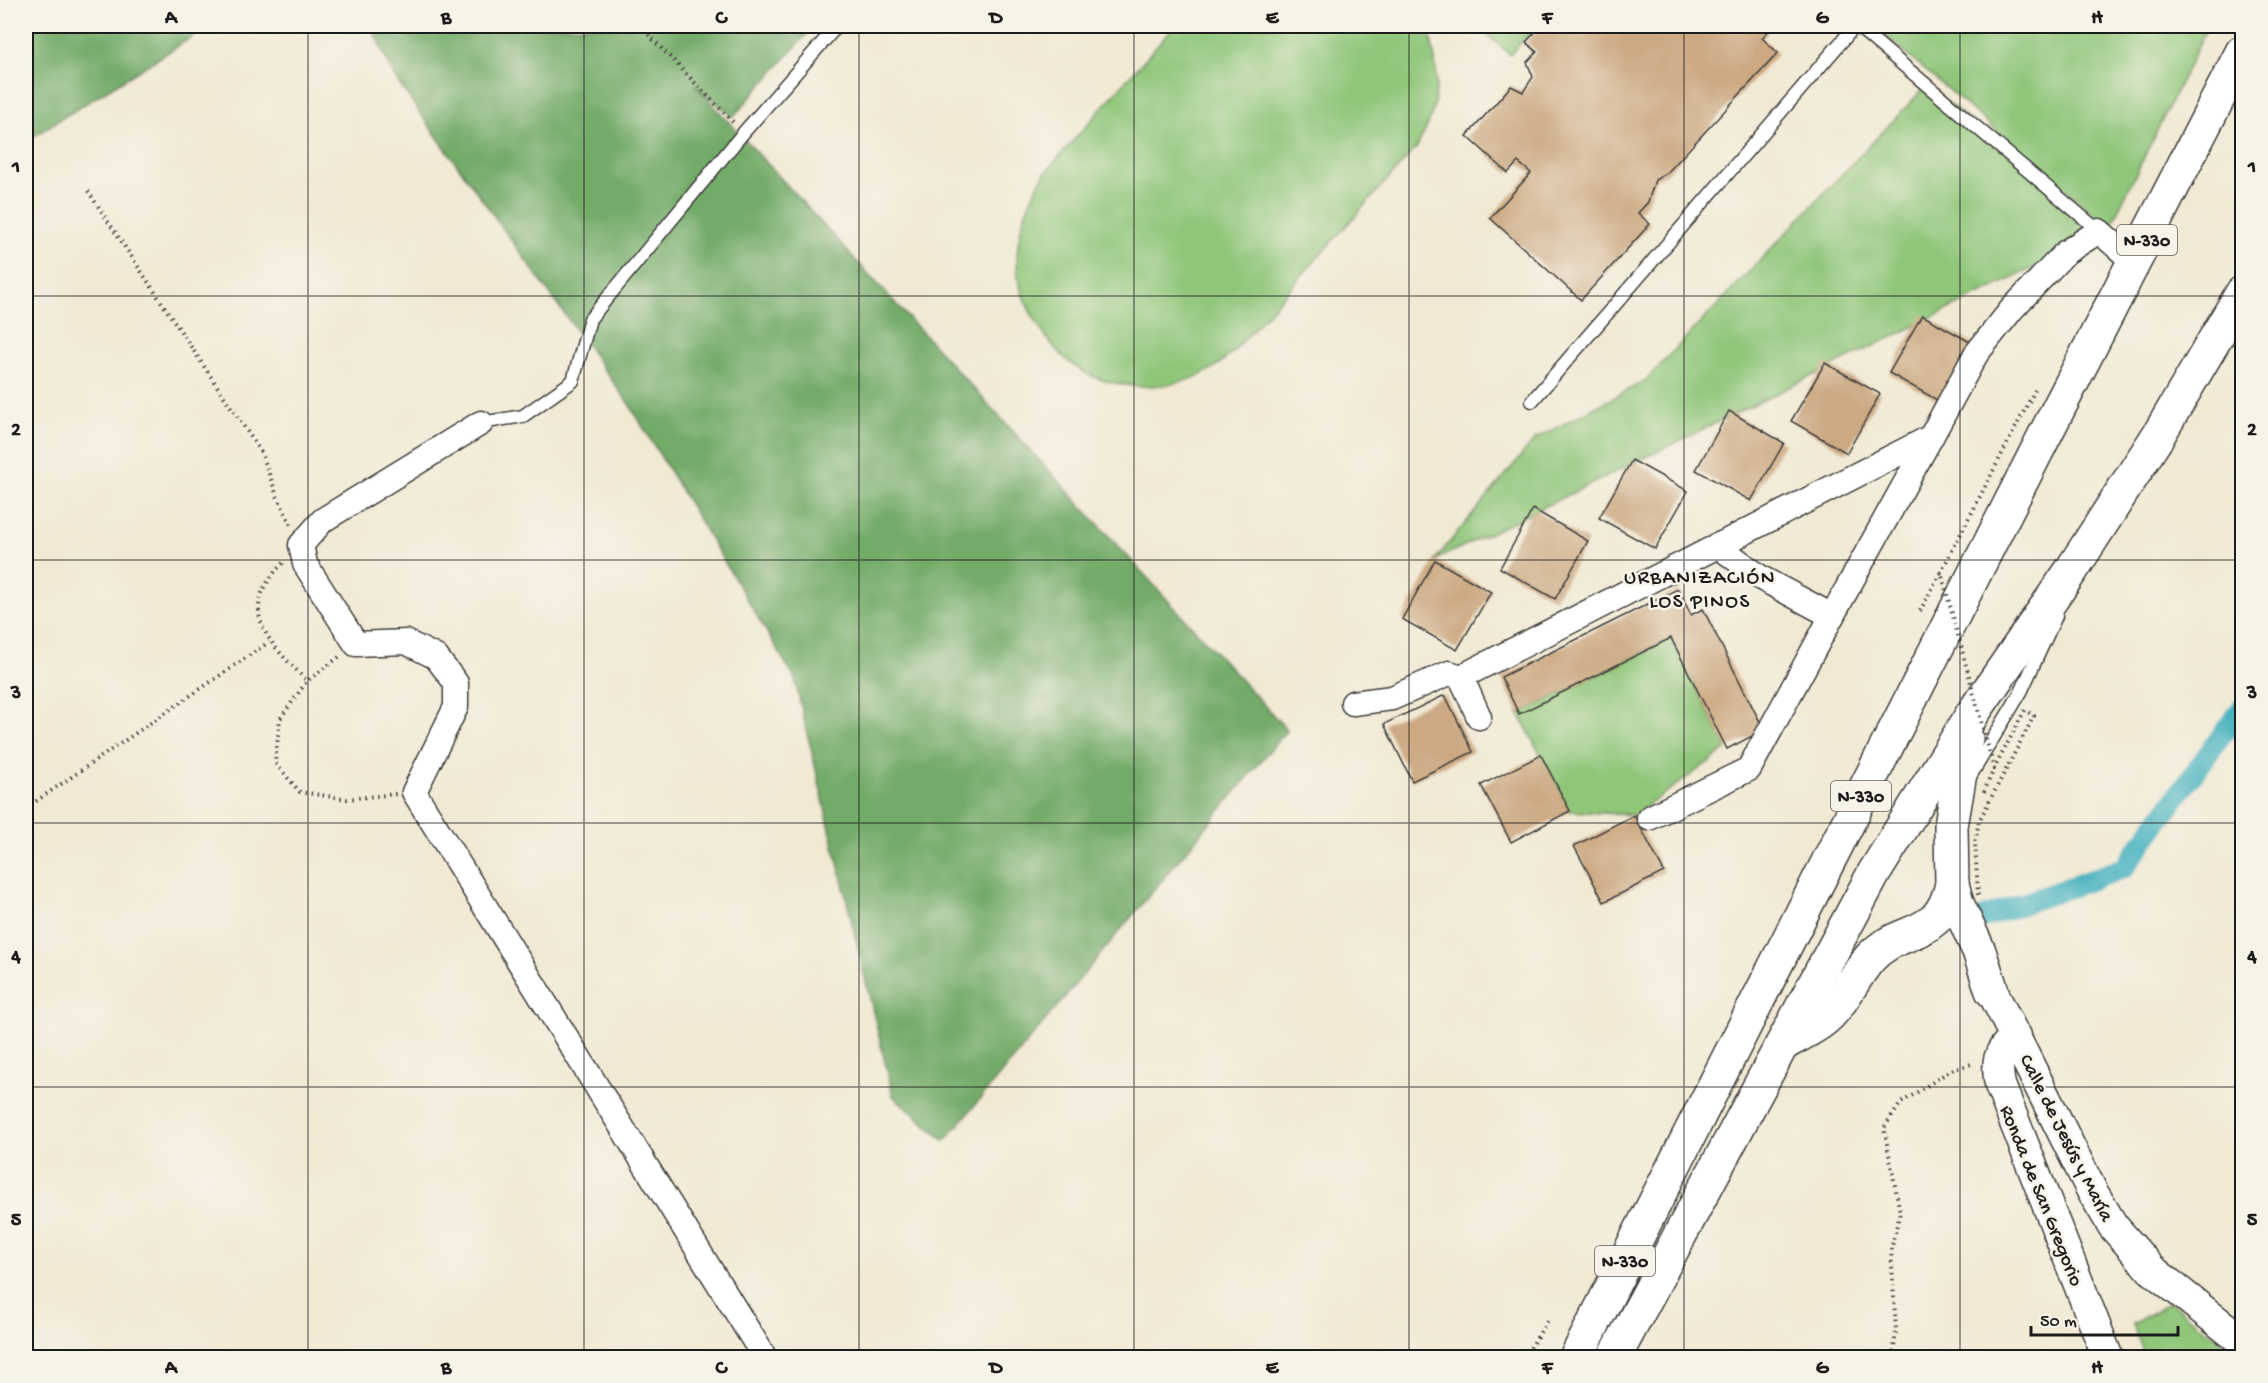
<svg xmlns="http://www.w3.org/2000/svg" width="2268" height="1383" font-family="'Gochi Hand',sans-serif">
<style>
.green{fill:#8fc679;stroke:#56714a;stroke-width:1.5}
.forest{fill:#73ab69;stroke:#486442;stroke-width:1.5}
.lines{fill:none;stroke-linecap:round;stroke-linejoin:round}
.canal{stroke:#42b1bf;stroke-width:21}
.building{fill:#cca982}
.service-casing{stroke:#3c3b38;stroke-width:15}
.minor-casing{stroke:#3c3b38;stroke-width:27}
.tertiary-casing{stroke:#3c3b38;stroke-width:33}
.trunk-casing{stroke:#3c3b38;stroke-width:36}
.path{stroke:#3c3b38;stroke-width:4;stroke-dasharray:1.5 4.5;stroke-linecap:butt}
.service{stroke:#fff;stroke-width:12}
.minor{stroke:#fff;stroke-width:24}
.tertiary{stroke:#fff;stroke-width:30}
.trunk{stroke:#fff;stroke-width:33}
.path-bridge{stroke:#3c3b38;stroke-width:4;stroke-dasharray:1.5 4.5;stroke-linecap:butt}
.grid{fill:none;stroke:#1c1c1c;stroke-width:1.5;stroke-opacity:0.55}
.labels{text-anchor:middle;stroke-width:5;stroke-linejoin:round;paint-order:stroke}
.shield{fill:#f7f3e8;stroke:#5e5c59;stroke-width:1.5}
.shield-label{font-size:18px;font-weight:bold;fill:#1c1c1c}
.street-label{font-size:20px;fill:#1c1c1c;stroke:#f7f3e8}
.neighbourhood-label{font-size:21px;letter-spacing:1.5px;fill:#1c1c1c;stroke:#f7f3e8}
.neatline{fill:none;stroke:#1c1c1c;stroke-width:2}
.grid-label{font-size:20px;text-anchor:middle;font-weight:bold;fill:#1c1c1c}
</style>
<rect width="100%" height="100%" fill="#f7f3e8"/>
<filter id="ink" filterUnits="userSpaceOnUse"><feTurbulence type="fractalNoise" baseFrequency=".0167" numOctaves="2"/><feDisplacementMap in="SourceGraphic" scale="12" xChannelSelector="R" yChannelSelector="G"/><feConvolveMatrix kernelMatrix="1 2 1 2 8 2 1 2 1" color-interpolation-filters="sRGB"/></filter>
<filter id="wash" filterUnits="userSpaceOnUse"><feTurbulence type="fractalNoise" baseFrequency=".008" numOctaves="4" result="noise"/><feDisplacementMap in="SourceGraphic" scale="24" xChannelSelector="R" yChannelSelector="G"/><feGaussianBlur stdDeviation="1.35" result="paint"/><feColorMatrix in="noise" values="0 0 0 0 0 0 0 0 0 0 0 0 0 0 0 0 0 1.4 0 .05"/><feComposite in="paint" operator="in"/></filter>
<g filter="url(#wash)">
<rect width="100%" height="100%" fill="#f1e9d4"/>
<g class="green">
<path d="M 1174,26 L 1427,26 C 1436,54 1440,84 1432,113 C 1429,125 1422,136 1417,147 L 1232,353 C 1227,357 1221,363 1215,367 C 1183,389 1132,391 1096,378 C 1072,369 1049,345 1037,323 C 1028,309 1021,294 1018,277 C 1013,241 1026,203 1045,173 Z"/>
<path d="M 1477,26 L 1536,26 L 1510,55 Z"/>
<path d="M 1873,26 L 2208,26 L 2110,227 Z"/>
<path d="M 1927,85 L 2099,231 L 2066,252 L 1435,560 L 1535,439 L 1645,381 Z"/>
<path d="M 1671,638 L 1727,749 L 1634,815 L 1570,811 L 1519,714 Z"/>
<path d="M 2170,1302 L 2242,1357 L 2145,1357 L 2133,1324 Z"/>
</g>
<g class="forest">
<path d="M 26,26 L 210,26 L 26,141 Z"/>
<path d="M 371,26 L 814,26 L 733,117 L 695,85 L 1287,730 L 945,1141 L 893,1096 L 794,677 L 629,404 L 395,78 Z"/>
</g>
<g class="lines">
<path class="canal" d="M 1980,919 L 2124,868 L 2242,708"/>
</g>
<g id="blocks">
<g class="building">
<path d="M 1541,26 L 1773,26 L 1762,38 L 1778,53 L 1667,173 L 1655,180 L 1648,202 L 1638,213 L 1650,224 L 1581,300 L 1490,218 L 1531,173 L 1518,162 L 1508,173 L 1467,136 L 1511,86 L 1523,92 L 1533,77 L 1527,62 L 1537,52 L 1526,42 Z"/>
<path d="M 1922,315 L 1977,346 L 1944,404 L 1889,373 Z"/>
<path d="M 1825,363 L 1880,394 L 1847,453 L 1791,421 Z"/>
<path d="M 1729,411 L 1784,443 L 1751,501 L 1696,470 Z"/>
<path d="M 1632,460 L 1688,491 L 1655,549 L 1599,518 Z"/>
<path d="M 1533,509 L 1588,541 L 1555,599 L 1500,568 Z"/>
<path d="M 1435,560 L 1491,592 L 1457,650 L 1402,619 Z"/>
<path d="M 1678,589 L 1691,615 L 1703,609 L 1764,730 L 1727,749 L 1671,638 L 1519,714 L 1501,677 Z"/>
<path d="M 1445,695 L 1473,752 L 1412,781 L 1384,724 Z"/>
<path d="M 1541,755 L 1570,811 L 1511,842 L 1481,785 Z"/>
<path d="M 1634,815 L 1664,872 L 1604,902 L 1574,846 Z"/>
</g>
</g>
</g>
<g filter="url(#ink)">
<use href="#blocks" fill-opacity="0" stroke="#3c3b38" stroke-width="1.5"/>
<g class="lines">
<defs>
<g id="service">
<path d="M 1857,26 L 2099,231"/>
<path d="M 1532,401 L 1855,26"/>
<path d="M 481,423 L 523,416 L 573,381 L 590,319 L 744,132 L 837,26"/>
<path d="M 1971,775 L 2021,692 L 2056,616"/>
</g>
<g id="minor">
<path d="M 481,423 L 323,520 L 301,545 L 305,564 L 356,644 L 406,642 L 436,657 L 456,683 L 456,707 L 414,792 L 765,1358"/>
<path d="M 1717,545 L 1761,578 L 1832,616 L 1931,437"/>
<path d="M 1353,703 L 1392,698 L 1449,673 L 1461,677"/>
<path d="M 1479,717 L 1461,677 L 1931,437 L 1976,354 L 2012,309 L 2066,252 L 2099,231 L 2124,253"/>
<path d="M 1649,818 L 1749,769 L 1832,616"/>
</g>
<g id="tertiary">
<path d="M 1992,991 L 2092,1191 L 2113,1226 L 2151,1269 L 2242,1341"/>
<path d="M 2016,1036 C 1997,1051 1996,1063 2000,1085 L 2108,1358"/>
</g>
<g id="trunk">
<path d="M 1966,738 L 1951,826 L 1952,884 L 1957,903 L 1979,951 L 1992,991"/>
<path d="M 1783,1044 C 1797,1036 1819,1026 1830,1014 C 1846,998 1855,975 1870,958 C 1900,925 1940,942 1952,884"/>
<path d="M 1576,1358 L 2049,427 L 2242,52"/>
<path d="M 1614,1358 L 1874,873 L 1973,713 L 2071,571 L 2158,436 L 2242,293"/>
</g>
</defs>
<use href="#service" class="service-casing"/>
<use href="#minor" class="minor-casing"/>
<use href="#tertiary" class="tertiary-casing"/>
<use href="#trunk" class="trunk-casing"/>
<g class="path">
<path d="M 640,26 L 733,122"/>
<path d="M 88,191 L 262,454 L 277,496 L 291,525"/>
<path d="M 283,563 C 234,612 269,642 307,681"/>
<path d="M 1920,611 L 1941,572"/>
<path d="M 339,657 L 307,681 L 280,719 L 275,763 L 300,792 L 347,799 L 396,794"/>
<path d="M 1984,792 L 1993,771"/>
<path d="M 26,808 L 269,642"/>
<path d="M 1524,1358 L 1549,1318"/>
<path d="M 1893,1358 L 1896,1330 L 1891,1250 L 1900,1212 L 1884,1128 L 1901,1103 L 1951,1070 L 1975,1063"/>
</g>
<use href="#service" class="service"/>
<use href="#minor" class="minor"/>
<use href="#tertiary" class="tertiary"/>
<use href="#trunk" class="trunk"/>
<path class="path-bridge" d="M 1978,895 L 1975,843 L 1979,821 L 2034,716 L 2025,710 L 1994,769 L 1941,572 L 2035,390"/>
</g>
</g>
<path class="grid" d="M 308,26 L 308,1358M 584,26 L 584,1358M 859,26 L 859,1358M 1134,26 L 1134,1358M 1409,26 L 1409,1358M 1684,26 L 1684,1358M 1960,26 L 1960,1358M 26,296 L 2242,296M 26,560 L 2242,560M 26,823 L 2242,823M 26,1087 L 2242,1087"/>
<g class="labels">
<g class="shield">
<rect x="2117" y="225" width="60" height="30" rx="4.5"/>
<rect x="1831" y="781" width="60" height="30" rx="4.5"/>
<rect x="1595" y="1246" width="60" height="30" rx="4.5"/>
</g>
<g class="shield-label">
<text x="2147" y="246">N-330</text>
<text x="1861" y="802">N-330</text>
<text x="1625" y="1267">N-330</text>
</g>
<g class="street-label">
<text transform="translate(2068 1137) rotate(63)" y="7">Calle de Jesús y María</text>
<text transform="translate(2043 1195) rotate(68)" y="7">Ronda de San Gregorio</text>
</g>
<g class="neighbourhood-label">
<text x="1700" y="583">URBANIZACIÓN<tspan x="1700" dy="24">LOS PINOS</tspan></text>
</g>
</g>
<rect width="2268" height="1383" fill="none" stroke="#f7f3e8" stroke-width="66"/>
<path d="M2031 1326v9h147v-9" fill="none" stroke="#1c1c1c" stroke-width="3"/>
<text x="2040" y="1326" font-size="18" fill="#1c1c1c" stroke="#f7f3e8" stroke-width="4.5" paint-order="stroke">50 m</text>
<rect x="33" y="33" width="2202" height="1317" class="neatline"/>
<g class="grid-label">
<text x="171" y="23">A</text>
<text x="446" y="23">B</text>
<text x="721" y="23">C</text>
<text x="996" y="23">D</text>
<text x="1272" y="23">E</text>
<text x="1547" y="23">F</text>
<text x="1822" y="23">G</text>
<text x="2097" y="23">H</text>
<text x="16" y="172">1</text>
<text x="2252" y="172">1</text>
<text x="16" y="435">2</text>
<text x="2252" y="435">2</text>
<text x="16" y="698">3</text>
<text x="2252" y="698">3</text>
<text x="16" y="962">4</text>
<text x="2252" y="962">4</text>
<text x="16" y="1225">5</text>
<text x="2252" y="1225">5</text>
<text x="171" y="1373">A</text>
<text x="446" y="1373">B</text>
<text x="721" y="1373">C</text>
<text x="996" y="1373">D</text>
<text x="1272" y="1373">E</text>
<text x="1547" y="1373">F</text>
<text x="1822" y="1373">G</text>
<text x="2097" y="1373">H</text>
</g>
</svg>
